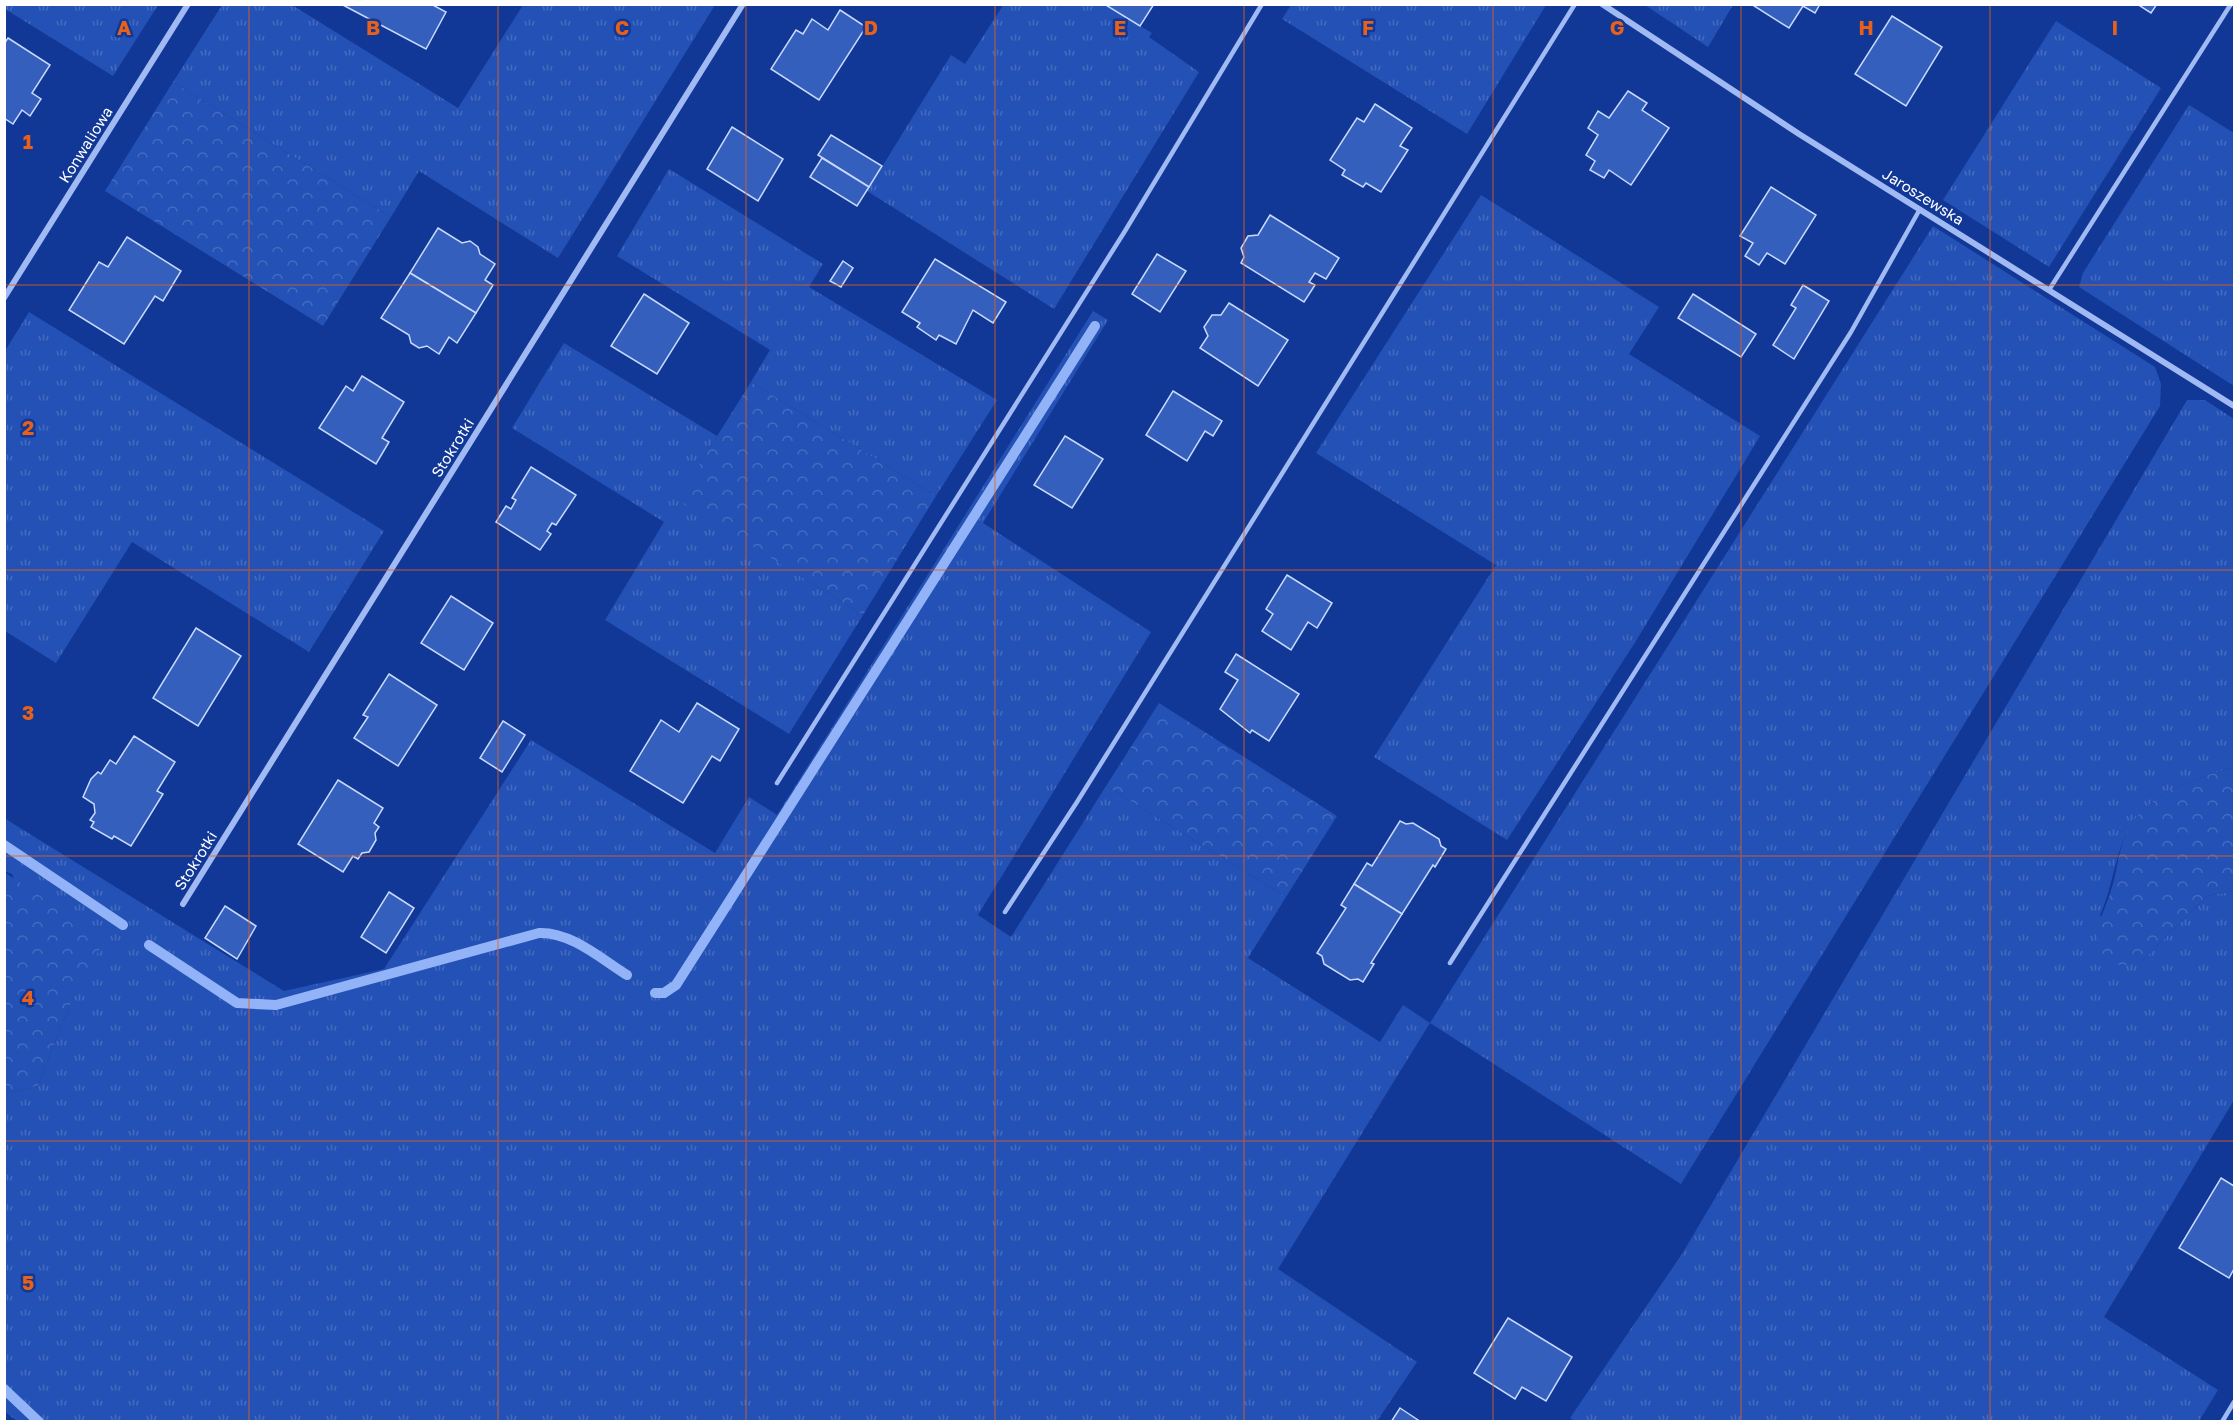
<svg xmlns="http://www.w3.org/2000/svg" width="2239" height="1426" font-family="'Golos Text',sans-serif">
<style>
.grass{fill:url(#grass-tufts)}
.forest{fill:url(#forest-crowns)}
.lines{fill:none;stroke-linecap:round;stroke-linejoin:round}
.stream{stroke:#92b3f7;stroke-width:10}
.building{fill:#355fbc;stroke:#c8d9fd;stroke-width:1.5}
.lane{stroke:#a1baf3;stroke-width:4.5}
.street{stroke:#a1baf3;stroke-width:6}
.grid{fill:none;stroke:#e96118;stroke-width:1.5;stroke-opacity:0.55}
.labels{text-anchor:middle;stroke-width:5;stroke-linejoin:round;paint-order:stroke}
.street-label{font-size:15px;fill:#fff;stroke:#113896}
.grid-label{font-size:20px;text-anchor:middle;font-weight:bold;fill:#e96118;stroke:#113896;stroke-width:5;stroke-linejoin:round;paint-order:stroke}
</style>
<defs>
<pattern id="grass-tufts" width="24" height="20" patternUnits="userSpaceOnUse" patternTransform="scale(1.5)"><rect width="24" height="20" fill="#2451b5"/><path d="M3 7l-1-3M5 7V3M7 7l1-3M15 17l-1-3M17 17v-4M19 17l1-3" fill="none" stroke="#456bc0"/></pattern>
<pattern id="forest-crowns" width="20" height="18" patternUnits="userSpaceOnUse" patternTransform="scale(1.5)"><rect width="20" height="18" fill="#2451b5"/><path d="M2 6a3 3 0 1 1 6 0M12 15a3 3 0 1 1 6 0" fill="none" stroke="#456bc0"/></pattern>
</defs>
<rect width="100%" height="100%" fill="#113896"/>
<g class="grass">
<path d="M 1004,4 L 1104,5 L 1152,33 L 1149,37 L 1199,72 L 1054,309 L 867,191 L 951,55 L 965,64 Z"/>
<path d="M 4,5 L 5,4 L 158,5 L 113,76 L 5,9 Z"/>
<path d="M 222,5 L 292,5 L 458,108 L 523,5 L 715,5 L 558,258 L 419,171 L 391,217 L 173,82 Z"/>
<path d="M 1291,5 L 1545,4 L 1546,5 L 1467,134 L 1282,19 Z"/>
<path d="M 1645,5 L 1733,4 L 1733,5 L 1708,47 Z"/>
<path d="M 2056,21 L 2161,88 L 2049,267 L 1943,200 Z"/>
<path d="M 2189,105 L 2234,133 L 2234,386 L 2079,287 L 2083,273 Z"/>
<path d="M 669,169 L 823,264 L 809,287 L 997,400 L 936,496 L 751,382 L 770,350 L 617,256 Z"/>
<path d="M 1481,195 L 1659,307 L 1629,354 L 1760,436 L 1636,641 L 1507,840 L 1374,757 L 1496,565 L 1316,453 Z"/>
<path d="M 1933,226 L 2155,367 L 2161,384 L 2160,406 L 1681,1184 L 1430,1023 L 1278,1269 L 1417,1362 L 1377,1421 L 17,1421 L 4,1411 L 5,1094 L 38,1086 L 69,1007 L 12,874 L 5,871 L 4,818 L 284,991 L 384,969 L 531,740 L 715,853 L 749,797 L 777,815 L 1093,311 L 1108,320 L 983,523 L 1151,632 L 978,915 L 1011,937 L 1106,786 L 1286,897 L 1248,958 L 1380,1042 L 1403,1005 L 1430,1023 Z"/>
<path d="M 29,312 L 384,531 L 309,652 L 132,542 L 56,663 L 5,631 L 5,351 Z"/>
<path d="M 564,343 L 717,436 L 678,500 L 863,615 L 789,734 L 605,620 L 664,522 L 512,428 Z"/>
<path d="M 2187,400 L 2205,400 L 2234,419 L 2234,767 C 2196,778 2142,795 2125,836 C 2114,861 2112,889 2100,915 L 2143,960 L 2207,896 L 2234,891 L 2234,1100 L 2104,1317 L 2218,1390 L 2199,1421 L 1576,1422 L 1570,1418 L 1682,1254 Z"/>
</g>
<g class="forest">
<path d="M 173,82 L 391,217 L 323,326 L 105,191 Z"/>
<path d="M 751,382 L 936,496 L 863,615 L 677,500 Z"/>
<path d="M 1159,703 L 1337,816 L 1286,897 L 1106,786 Z"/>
<path d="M 2234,767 L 2234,891 L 2207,896 L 2143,960 L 2122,966 L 2104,960 C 2091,923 2101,924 2111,890 C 2117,873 2118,853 2125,836 C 2141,795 2196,778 2234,767 Z"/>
<path d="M 4,872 L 105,939 L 69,1007 L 38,1086 L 5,1094 Z"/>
</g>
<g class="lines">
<g class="stream">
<path d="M 4,845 L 123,925"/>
<path d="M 149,945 L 237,1003 L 276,1005 L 539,933 C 571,932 600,958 627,975"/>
<path d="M 655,993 L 664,993 L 676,985 L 1095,326"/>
<path d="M 4,1389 L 39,1422"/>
</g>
</g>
<g class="building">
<path d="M 341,4 L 431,4 L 446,12 L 426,49 Z"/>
<path d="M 1104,4 L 1154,4 L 1140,26 Z"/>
<path d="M 1751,4 L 1820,4 L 1815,13 L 1803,6 L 1789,28 Z"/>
<path d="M 2137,4 L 2157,4 L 2151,13 Z"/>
<path d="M 840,10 L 866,27 L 819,100 L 771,69 L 796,30 L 803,34 L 812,19 L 828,30 Z"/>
<path d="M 1892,16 L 1942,47 L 1906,106 L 1855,74 Z"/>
<path d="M 8,38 L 50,65 L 32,93 L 41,99 L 30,116 L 22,110 L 13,124 L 4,118 L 4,44 Z"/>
<path d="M 1628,91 L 1647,103 L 1642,110 L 1669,128 L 1631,185 L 1609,170 L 1604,178 L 1590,170 L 1595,161 L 1586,155 L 1598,135 L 1588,128 L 1598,111 L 1609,118 Z"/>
<path d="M 1375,104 L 1412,128 L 1400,146 L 1408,150 L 1381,192 L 1366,183 L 1363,187 L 1342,175 L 1345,170 L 1330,160 L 1357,118 L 1364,122 Z"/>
<path d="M 732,127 L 783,159 L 758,201 L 707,169 Z"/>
<path d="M 831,135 L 882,166 L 869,187 L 818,155 Z"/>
<path d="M 822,158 L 869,187 L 857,206 L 810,177 Z"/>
<path d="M 1771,187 L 1816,215 L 1785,264 L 1767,253 L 1759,265 L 1745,256 L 1753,243 L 1740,236 Z"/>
<path d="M 1270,215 L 1339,258 L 1326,279 L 1315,273 L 1309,282 L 1315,285 L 1304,302 L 1241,263 L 1244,257 L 1241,248 L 1248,236 L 1258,235 Z"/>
<path d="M 438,228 L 462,243 L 470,241 L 478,247 L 480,254 L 495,264 L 485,280 L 493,285 L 476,313 L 410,273 Z"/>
<path d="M 127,237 L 181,271 L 163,301 L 155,296 L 124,344 L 69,310 L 99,262 L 108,267 Z"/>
<path d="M 1157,254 L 1186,271 L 1160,312 L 1132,294 Z"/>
<path d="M 935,259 L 1006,302 L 993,323 L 973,310 L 956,344 L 939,335 L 936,340 L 917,327 L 920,323 L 902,312 Z"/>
<path d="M 843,261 L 853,268 L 841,287 L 830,281 Z"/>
<path d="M 410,273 L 476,313 L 457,343 L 449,337 L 439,354 L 427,346 L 419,348 L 411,343 L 409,335 L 381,318 Z"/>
<path d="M 1803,285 L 1829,301 L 1794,359 L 1773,345 L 1796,308 L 1791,305 Z"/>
<path d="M 644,294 L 689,323 L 657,374 L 611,346 Z"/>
<path d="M 1693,294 L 1756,334 L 1741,357 L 1678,318 Z"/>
<path d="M 1229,303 L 1288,340 L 1258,386 L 1200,348 L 1208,336 L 1204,327 L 1212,315 L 1221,315 Z"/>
<path d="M 362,376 L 404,402 L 382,438 L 389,442 L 376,464 L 319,428 L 346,386 L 353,391 Z"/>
<path d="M 1173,391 L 1222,421 L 1213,436 L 1205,431 L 1187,461 L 1146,435 Z"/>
<path d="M 1065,436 L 1103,459 L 1072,508 L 1034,485 Z"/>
<path d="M 531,467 L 576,495 L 556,525 L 552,523 L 547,531 L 551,534 L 540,550 L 496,522 L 506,506 L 511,509 L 516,500 L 512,498 Z"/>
<path d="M 1287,575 L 1332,603 L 1317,628 L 1308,622 L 1291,650 L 1262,631 L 1273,614 L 1266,609 Z"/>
<path d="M 451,596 L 493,623 L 464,670 L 421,643 Z"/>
<path d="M 196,628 L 241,656 L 198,726 L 153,698 Z"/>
<path d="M 1236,654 L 1299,694 L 1269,741 L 1252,730 L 1250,733 L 1220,709 L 1238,680 L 1225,672 Z"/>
<path d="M 389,674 L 437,705 L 398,766 L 354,738 L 368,717 L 363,715 Z"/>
<path d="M 697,703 L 739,729 L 720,761 L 712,756 L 683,803 L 630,771 L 661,720 L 679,732 Z"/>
<path d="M 503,721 L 525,735 L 502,772 L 480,758 Z"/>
<path d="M 134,736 L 175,762 L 157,791 L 163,794 L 131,846 L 114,836 L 112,839 L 91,827 L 94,822 L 90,820 L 95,813 L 94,804 L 83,797 L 91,779 L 98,772 L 101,774 L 110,760 L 116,764 Z"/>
<path d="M 338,780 L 383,808 L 374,823 L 379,827 L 375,833 L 376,840 L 369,852 L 362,853 L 358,859 L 353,856 L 343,872 L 298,844 Z"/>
<path d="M 1400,821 L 1406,824 L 1413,823 L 1439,839 L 1441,846 L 1446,849 L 1435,867 L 1433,865 L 1402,914 L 1354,884 L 1367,863 L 1372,866 Z"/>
<path d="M 1354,884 L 1402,914 L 1371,963 L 1374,964 L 1363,982 L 1358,979 L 1350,980 L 1324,964 L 1322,956 L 1317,953 L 1346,908 L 1341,905 Z"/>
<path d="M 389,892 L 414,908 L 386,953 L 361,937 Z"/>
<path d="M 225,906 L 256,926 L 237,959 L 205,938 Z"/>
<path d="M 2221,1178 L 2234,1186 L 2234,1269 L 2229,1278 L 2179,1248 Z"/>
<path d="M 1508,1318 L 1572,1357 L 1546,1401 L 1522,1387 L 1515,1399 L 1474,1373 Z"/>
<path d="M 1400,1408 L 1421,1422 L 1391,1422 Z"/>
</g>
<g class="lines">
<g class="lane">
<path d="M 2049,290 L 2231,4"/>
<path d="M 777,783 L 1125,231 L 1262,4"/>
<path d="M 1005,912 L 1077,802 L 1575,4"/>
<path d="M 1450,963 L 1851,332 L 1920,209"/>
<path d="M 2222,1422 L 2234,1402"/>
</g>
<g class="street">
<path d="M 1602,4 L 1799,134 L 2234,406"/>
<path d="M 4,298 L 188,4"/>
<path d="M 183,904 L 743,4"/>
</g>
</g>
<path class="grid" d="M 249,4 L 249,1422M 498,4 L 498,1422M 746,4 L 746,1422M 995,4 L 995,1422M 1244,4 L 1244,1422M 1493,4 L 1493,1422M 1741,4 L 1741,1422M 1990,4 L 1990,1422M 4,285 L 2234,285M 4,570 L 2234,570M 4,856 L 2234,856M 4,1141 L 2234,1141"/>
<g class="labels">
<g class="street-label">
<text transform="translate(86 145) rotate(-58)" y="5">Konwaliowa</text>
<text transform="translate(1923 197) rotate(32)" y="5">Jaroszewska</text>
<text transform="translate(453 448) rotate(-58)" y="5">Stokrotki</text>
<text transform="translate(196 861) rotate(-58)" y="5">Stokrotki</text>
</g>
</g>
<g class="grid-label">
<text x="124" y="35">A</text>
<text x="373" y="35">B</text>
<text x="622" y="35">C</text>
<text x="871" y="35">D</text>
<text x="1120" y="35">E</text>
<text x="1368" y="35">F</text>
<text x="1617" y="35">G</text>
<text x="1866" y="35">H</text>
<text x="2115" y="35">I</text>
<text x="28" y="149">1</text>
<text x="28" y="435">2</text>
<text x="28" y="720">3</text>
<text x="28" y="1005">4</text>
<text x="28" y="1290">5</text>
</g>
<rect width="2239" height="1426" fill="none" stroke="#ffffff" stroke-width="12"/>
</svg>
